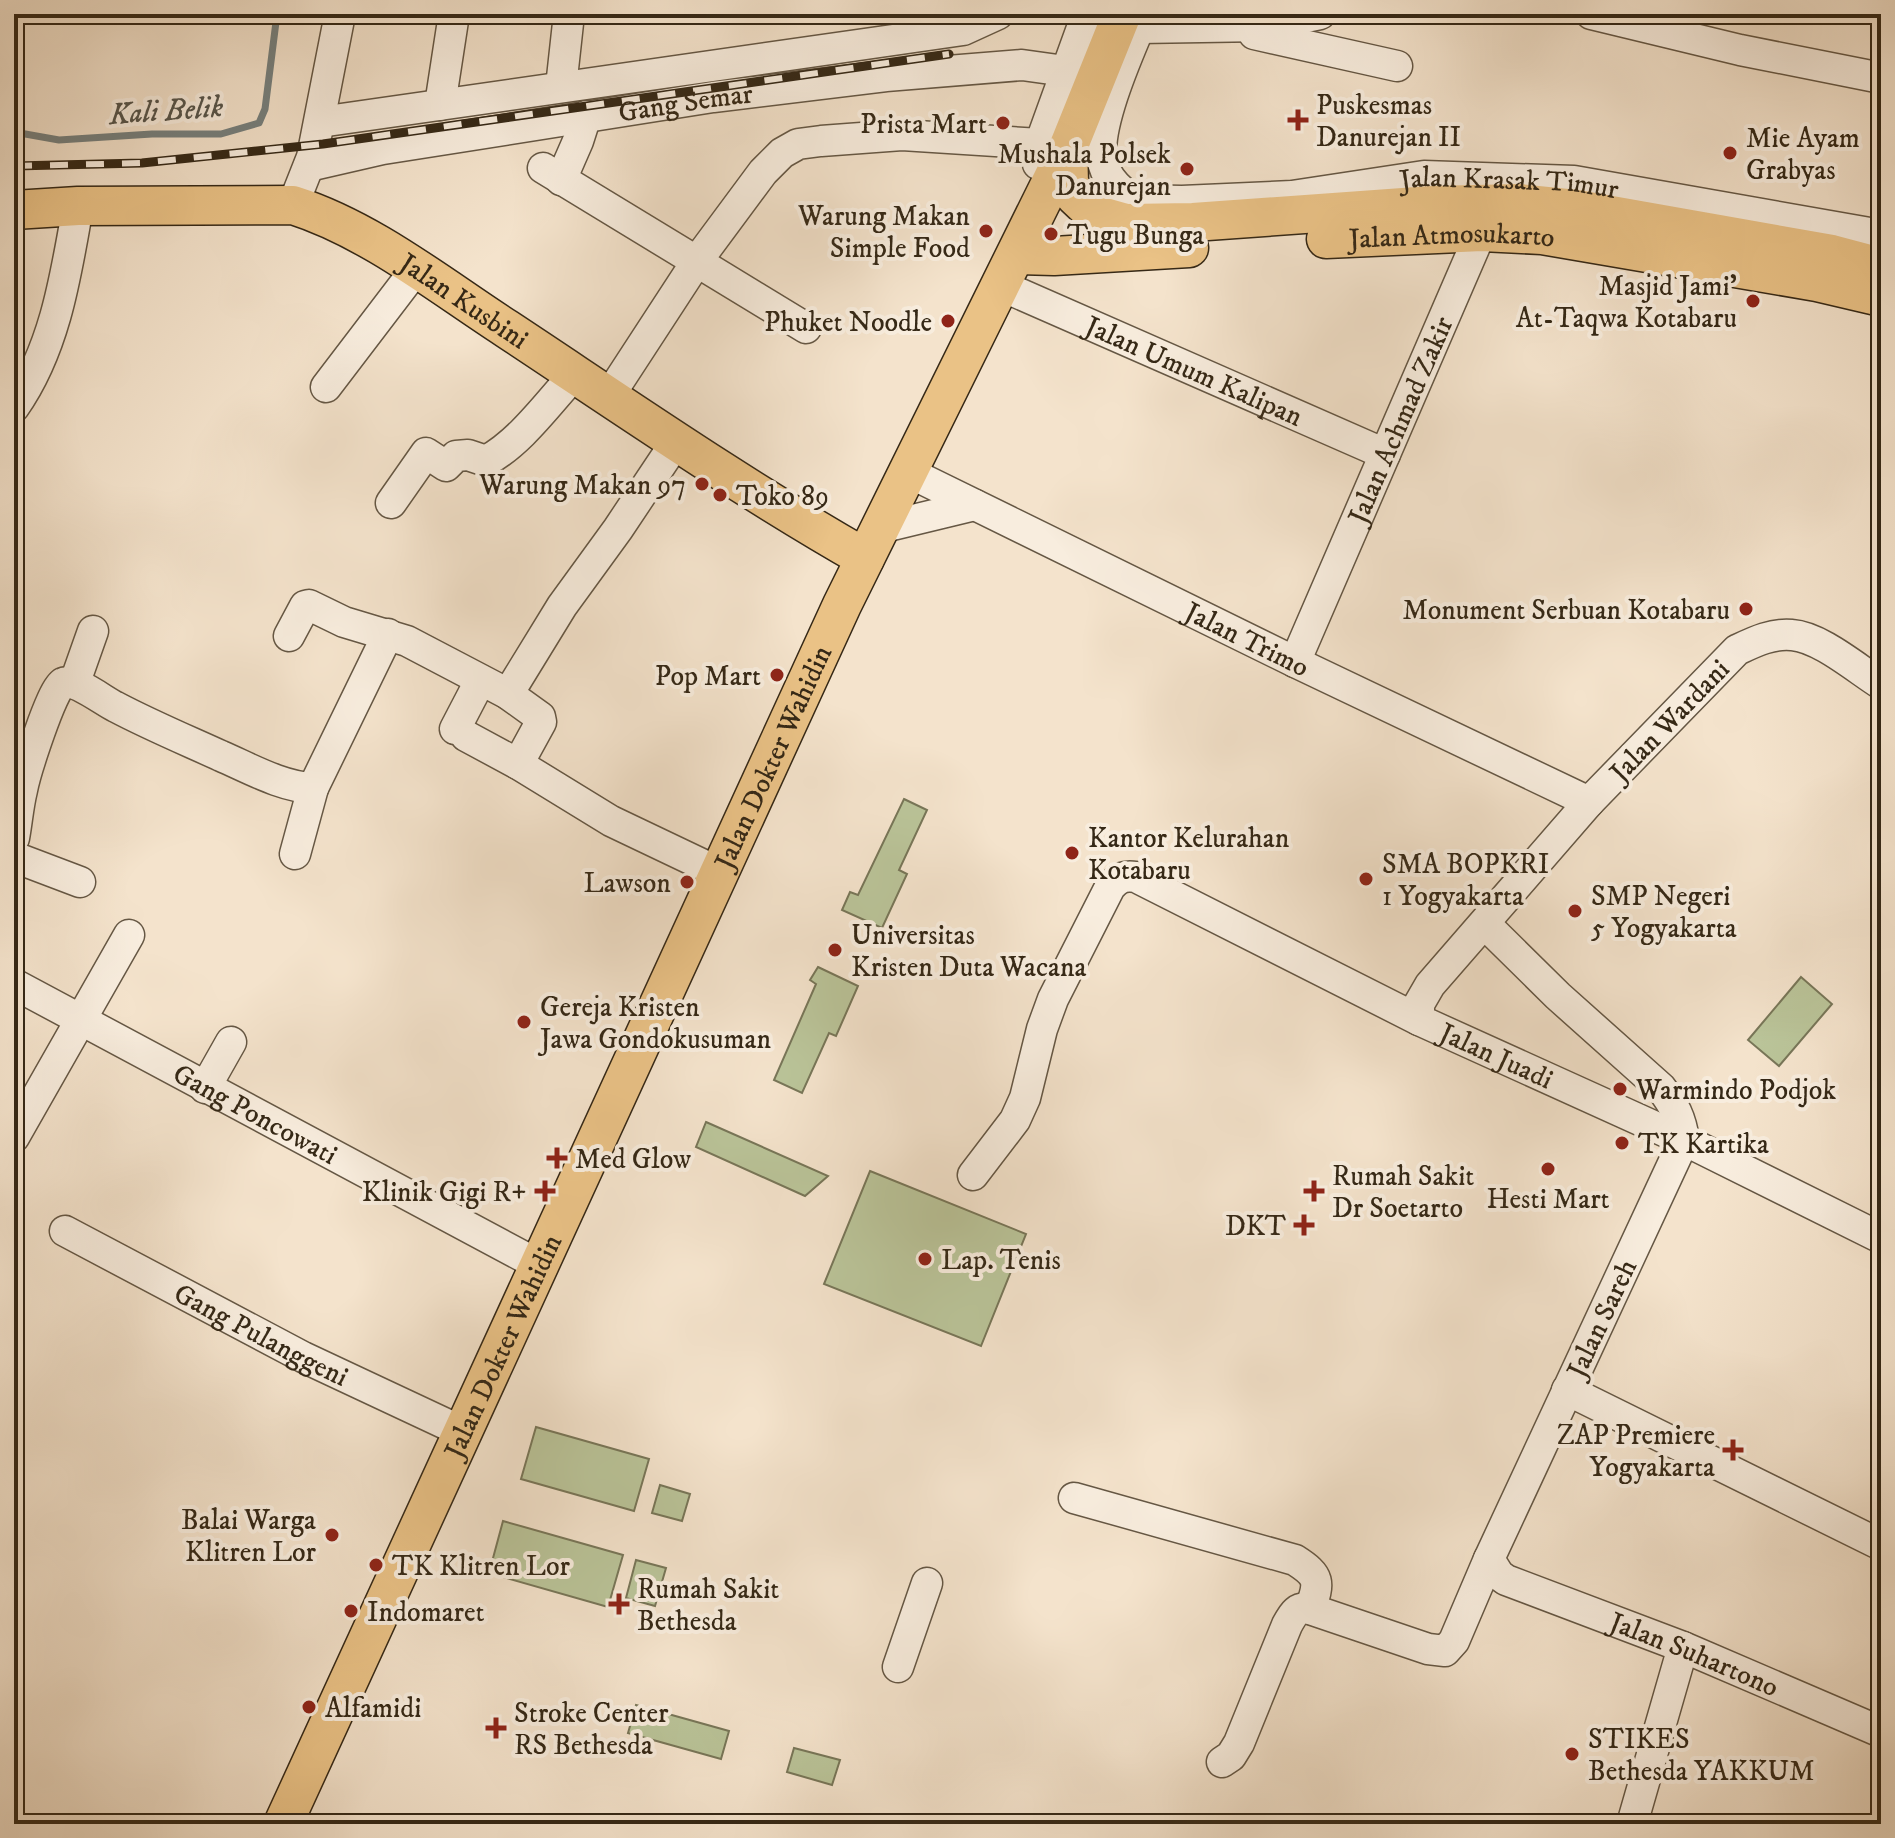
<svg xmlns="http://www.w3.org/2000/svg" width="1895" height="1838" font-family="'IM FELL DW Pica',serif">
<style>
.green{fill:#bac499;stroke:#787658;stroke-width:2}
.lines{fill:none;stroke-linecap:round;stroke-linejoin:round}
.stream{stroke:#76807e;stroke-width:7}
.minor-casing{stroke:#655744;stroke-width:33}
.major-casing{stroke:#352816;stroke-width:41}
.minor{stroke:#f8edde;stroke-width:30}
.major{stroke:#eac286;stroke-width:38}
.rail-casing{stroke:#352816;stroke-width:9}
.rail{stroke:#f8edde;stroke-width:6;stroke-dasharray:18;stroke-linecap:butt}
.poi-dot{fill:#8f2418;stroke:#f8edde;stroke-width:3}
.labels{text-anchor:middle;stroke-width:8;stroke-linejoin:round;paint-order:stroke}
.street-label{font-size:28px;fill:#352816;stroke:#f8edde}
.poi-label{font-size:28px;fill:#352816;stroke:#f8edde;text-anchor:start}
.water-label{font-size:30px;font-style:italic;fill:#56544a;stroke:#f8edde}
</style>
<rect width="100%" height="100%" fill="#f4e3cc"/>
<filter id="stains"><feTurbulence type="fractalNoise" baseFrequency=".0025" numOctaves="4"/><feColorMatrix values="0 0 0 0 .2 0 0 0 0 .09 0 0 0 0 .02 0 0 0 .5 -.17"/></filter>
<radialGradient id="worn" r=".72"><stop offset=".6" stop-color="#630" stop-opacity="0"/><stop offset="1" stop-color="#630" stop-opacity=".3"/></radialGradient>
<g class="green">
<path d="M 904,799 L 927,810 L 899,870 L 907,874 L 882,928 L 842,910 L 850,892 L 858,895 Z"/>
<path d="M 818,967 L 858,986 L 836,1036 L 829,1033 L 802,1093 L 774,1080 L 816,984 L 810,980 Z"/>
<path d="M 1801,977 L 1832,1004 L 1779,1066 L 1748,1040 Z"/>
<path d="M 706,1122 L 828,1176 L 805,1196 L 696,1147 Z"/>
<path d="M 870,1171 L 1026,1234 L 981,1346 L 824,1284 Z"/>
<path d="M 536,1427 L 649,1459 L 634,1511 L 521,1479 Z"/>
<path d="M 660,1485 L 690,1494 L 682,1521 L 652,1513 Z"/>
<path d="M 503,1521 L 623,1555 L 608,1607 L 489,1573 Z"/>
<path d="M 636,1560 L 666,1568 L 655,1606 L 626,1598 Z"/>
<path d="M 636,1705 L 729,1731 L 721,1759 L 628,1733 Z"/>
<path d="M 794,1748 L 840,1760 L 832,1785 L 787,1772 Z"/>
</g>
<g class="lines">
<path class="stream" d="M 14,132 L 59,140 L 152,134 L 221,134 L 259,123 L 265,109 L 277,14"/>
<defs>
<g id="minor">
<path d="M 1145,14 C 1131,47 1093,130 1103,163 C 1109,186 1131,199 1151,209"/>
<path d="M 1591,14 L 1740,50 L 1881,78"/>
<path d="M 1139,28 L 1264,26 L 1320,14"/>
<path d="M 1254,34 L 1397,66"/>
<path d="M 561,87 L 569,14"/>
<path d="M 440,105 L 454,14"/>
<path d="M 320,122 L 963,30 L 998,14"/>
<path d="M 1038,164 L 1040,144 L 1087,14"/>
<path id="s1" d="M 309,166 L 383,149 L 713,97 L 886,76 L 1022,65 L 1065,71"/>
<path d="M 543,168 L 806,328"/>
<path d="M 561,180 L 578,141 L 586,116"/>
<path id="s2" d="M 1133,200 L 1182,201 L 1292,196 L 1424,176 L 1574,181 L 1881,235"/>
<path d="M 293,205 L 312,157 L 340,14"/>
<path id="s3" d="M 1002,286 L 1385,454"/>
<path d="M 326,387 L 416,269"/>
<path d="M 609,396 L 697,261 L 763,172 L 782,153 L 798,144 L 821,141 L 902,135 L 1040,144"/>
<path d="M 14,407 C 55,349 66,275 78,206"/>
<path id="s4" d="M 908,472 L 1295,662 L 1589,802"/>
<path d="M 391,503 L 426,453 L 446,466 L 456,456 L 468,455 L 486,461 C 521,442 548,403 575,374"/>
<path d="M 880,528 L 975,505"/>
<path d="M 289,636 L 305,606 L 309,605 L 344,622 L 407,641 L 508,694 L 540,717 L 541,722 L 518,764 L 611,821 L 718,872"/>
<path id="s5" d="M 1295,662 L 1488,216"/>
<path d="M 75,682 L 93,631"/>
<path id="s6" d="M 1881,684 C 1857,669 1820,637 1792,635 C 1772,633 1754,642 1737,650 L 1589,802 L 1430,985 L 1419,1004 L 1419,1020 L 1684,1140 L 1881,1238"/>
<path d="M 508,694 L 562,606 L 618,529 L 676,442"/>
<path d="M 455,729 L 480,681"/>
<path d="M 466,736 L 518,764"/>
<path d="M 14,838 C 17,822 18,806 22,790 C 25,774 52,688 63,683 C 73,677 105,702 116,707 C 150,725 186,740 221,756 C 249,768 282,787 313,788 L 388,634"/>
<path d="M 295,854 L 313,788"/>
<path d="M 14,857 L 80,882"/>
<path d="M 1485,924 L 1558,996 L 1661,1088 C 1674,1105 1681,1118 1684,1140"/>
<path id="s7" d="M 14,984 L 539,1265"/>
<path d="M 205,1088 L 231,1042"/>
<path d="M 14,1137 L 129,935"/>
<path id="s8" d="M 1684,1140 L 1489,1559 L 1499,1575 L 1506,1580 L 1683,1647 L 1881,1732"/>
<path d="M 973,1175 L 1015,1120 L 1025,1098 L 1042,1029 L 1053,999 L 1110,887 C 1118,878 1124,875 1136,877 L 1419,1020"/>
<path id="s9" d="M 65,1231 L 303,1357 L 463,1432"/>
<path d="M 1567,1390 L 1881,1545"/>
<path d="M 1074,1498 L 1295,1560 C 1320,1576 1320,1582 1310,1609"/>
<path d="M 898,1667 L 927,1583"/>
<path d="M 1222,1762 L 1231,1756 L 1239,1743 L 1287,1625 C 1293,1614 1297,1606 1310,1609 L 1428,1649 L 1445,1651 L 1454,1641 L 1489,1559"/>
<path d="M 1632,1824 L 1683,1647"/>
</g>
<g id="major">
<path d="M 1068,148 L 1069,182 L 1075,196 L 1094,214 L 1126,223 L 1193,222 L 1431,205 L 1519,203 L 1577,209 L 1832,254 L 1881,267"/>
<path id="s10" d="M 14,210 L 78,206 L 293,205 C 371,230 439,285 507,329 C 625,407 742,488 865,558"/>
<path id="s11" d="M 1326,239 L 1482,232 L 1542,235 L 1817,282 L 1881,297"/>
<path d="M 1018,255 L 1054,256 L 1189,248"/>
<path id="s12" d="M 283,1824 L 842,605 L 1068,148 L 1122,14"/>
</g>
</defs>
<use href="#minor" class="minor-casing"/>
<use href="#major" class="major-casing"/>
<use href="#minor" class="minor"/>
<use href="#major" class="major"/>
<defs>
<path id="rail" d="M 14,166 L 142,163 L 323,144 L 949,54"/>
</defs>
<use href="#rail" class="rail-casing"/>
<use href="#rail" class="rail"/>
</g>
<g class="poi-dot">
<path d="M1294 108h8v8h8v8h-8v8h-8v-8h-8v-8h8z"/>
<circle cx="1003" cy="123" r="8"/>
<circle cx="1730" cy="153" r="8"/>
<circle cx="1187" cy="169" r="8"/>
<circle cx="986" cy="231" r="8"/>
<circle cx="1051" cy="234" r="8"/>
<circle cx="1753" cy="301" r="8"/>
<circle cx="948" cy="321" r="8"/>
<circle cx="702" cy="484" r="8"/>
<circle cx="720" cy="495" r="8"/>
<circle cx="1746" cy="609" r="8"/>
<circle cx="777" cy="675" r="8"/>
<circle cx="1072" cy="853" r="8"/>
<circle cx="1366" cy="879" r="8"/>
<circle cx="687" cy="882" r="8"/>
<circle cx="1575" cy="911" r="8"/>
<circle cx="835" cy="950" r="8"/>
<circle cx="524" cy="1022" r="8"/>
<circle cx="1620" cy="1089" r="8"/>
<circle cx="1622" cy="1143" r="8"/>
<path d="M553 1146h8v8h8v8h-8v8h-8v-8h-8v-8h8z"/>
<circle cx="1548" cy="1169" r="8"/>
<path d="M541 1179h8v8h8v8h-8v8h-8v-8h-8v-8h8z"/>
<path d="M1310 1179h8v8h8v8h-8v8h-8v-8h-8v-8h8z"/>
<path d="M1300 1213h8v8h8v8h-8v8h-8v-8h-8v-8h8z"/>
<circle cx="925" cy="1259" r="8"/>
<path d="M1729 1438h8v8h8v8h-8v8h-8v-8h-8v-8h8z"/>
<circle cx="332" cy="1535" r="8"/>
<circle cx="376" cy="1565" r="8"/>
<path d="M615 1592h8v8h8v8h-8v8h-8v-8h-8v-8h8z"/>
<circle cx="351" cy="1611" r="8"/>
<circle cx="309" cy="1707" r="8"/>
<path d="M492 1716h8v8h8v8h-8v8h-8v-8h-8v-8h8z"/>
<circle cx="1572" cy="1754" r="8"/>
</g>
<g class="labels">
<g class="street-label">
<text dy="10" stroke="none"><textPath href="#s1" startOffset="382">Gang Semar</textPath></text>
<text dy="10" stroke="none"><textPath href="#s2" startOffset="378">Jalan Krasak Timur</textPath></text>
<text dy="10" stroke="none"><textPath href="#s11" startOffset="126">Jalan Atmosukarto</textPath></text>
<text dy="10" stroke="none"><textPath href="#s10" startOffset="476">Jalan Kusbini</textPath></text>
<text dy="10" stroke="none"><textPath href="#s3" startOffset="210">Jalan Umum Kalipan</textPath></text>
<text dy="10" stroke="none"><textPath href="#s5" startOffset="264">Jalan Achmad Zakir</textPath></text>
<text dy="10" stroke="none"><textPath href="#s4" startOffset="378">Jalan Trimo</textPath></text>
<text transform="translate(1669 720) rotate(-46)" y="10">Jalan Wardani</text>
<text dy="10" stroke="none"><textPath href="#s12" startOffset="1174">Jalan Dokter Wahidin</textPath></text>
<text dy="10" stroke="none"><textPath href="#s6" startOffset="738">Jalan Juadi</textPath></text>
<text dy="10" stroke="none"><textPath href="#s7" startOffset="274">Gang Poncowati</textPath></text>
<text transform="translate(1601 1318) rotate(-65)" y="10">Jalan Sareh</text>
<text dy="10" stroke="none"><textPath href="#s9" startOffset="222">Gang Pulanggeni</textPath></text>
<text dy="10" stroke="none"><textPath href="#s12" startOffset="526">Jalan Dokter Wahidin</textPath></text>
<text dy="10" stroke="none"><textPath href="#s8" startOffset="692">Jalan Suhartono</textPath></text>
</g>
<g class="poi-label">
<text x="1316" y="114">Puskesmas<tspan x="1316" dy="32">Danurejan II</tspan></text>
<text x="987" y="133" text-anchor="end">Prista Mart</text>
<text x="1746" y="147">Mie Ayam<tspan x="1746" dy="32">Grabyas</tspan></text>
<text x="1171" y="163" text-anchor="end">Mushala Polsek<tspan x="1171" dy="32">Danurejan</tspan></text>
<text x="970" y="225" text-anchor="end">Warung Makan<tspan x="970" dy="32">Simple Food</tspan></text>
<text x="1067" y="244">Tugu Bunga</text>
<text x="1737" y="295" text-anchor="end">Masjid Jami'<tspan x="1737" dy="32">At-Taqwa Kotabaru</tspan></text>
<text x="932" y="331" text-anchor="end">Phuket Noodle</text>
<text x="686" y="494" text-anchor="end">Warung Makan 97</text>
<text x="736" y="505">Toko 89</text>
<text x="1730" y="619" text-anchor="end">Monument Serbuan Kotabaru</text>
<text x="761" y="685" text-anchor="end">Pop Mart</text>
<text x="1088" y="847">Kantor Kelurahan<tspan x="1088" dy="32">Kotabaru</tspan></text>
<text x="1382" y="873">SMA BOPKRI<tspan x="1382" dy="32">1 Yogyakarta</tspan></text>
<text x="671" y="892" text-anchor="end">Lawson</text>
<text x="1591" y="905">SMP Negeri<tspan x="1591" dy="32">5 Yogyakarta</tspan></text>
<text x="851" y="944">Universitas<tspan x="851" dy="32">Kristen Duta Wacana</tspan></text>
<text x="540" y="1016">Gereja Kristen<tspan x="540" dy="32">Jawa Gondokusuman</tspan></text>
<text x="1636" y="1099">Warmindo Podjok</text>
<text x="1638" y="1153">TK Kartika</text>
<text x="575" y="1168">Med Glow</text>
<text x="1332" y="1185">Rumah Sakit<tspan x="1332" dy="32">Dr Soetarto</tspan></text>
<text x="527" y="1201" text-anchor="end">Klinik Gigi R+</text>
<text x="1548" y="1208" text-anchor="middle">Hesti Mart</text>
<text x="1286" y="1235" text-anchor="end">DKT</text>
<text x="941" y="1269">Lap. Tenis</text>
<text x="1715" y="1444" text-anchor="end">ZAP Premiere<tspan x="1715" dy="32">Yogyakarta</tspan></text>
<text x="316" y="1529" text-anchor="end">Balai Warga<tspan x="316" dy="32">Klitren Lor</tspan></text>
<text x="392" y="1575">TK Klitren Lor</text>
<text x="637" y="1598">Rumah Sakit<tspan x="637" dy="32">Bethesda</tspan></text>
<text x="367" y="1621">Indomaret</text>
<text x="325" y="1717">Alfamidi</text>
<text x="514" y="1722">Stroke Center<tspan x="514" dy="32">RS Bethesda</tspan></text>
<text x="1588" y="1748">STIKES<tspan x="1588" dy="32">Bethesda YAKKUM</tspan></text>
</g>
<g class="water-label">
<text transform="translate(166 110) rotate(-4)" y="10">Kali Belik</text>
</g>
</g>
<rect width="1895" height="1838" fill="none" stroke="#f4e3cc" stroke-width="48"/>
<rect x="16" y="16" width="1863" height="1806" fill="none" stroke="#352816" stroke-width="4"/>
<rect x="24" y="24" width="1847" height="1790" fill="none" stroke="#352816" stroke-width="2"/>
<rect width="100%" height="100%" filter="url(#stains)"/>
<rect width="100%" height="100%" fill="url(#worn)"/>
</svg>
